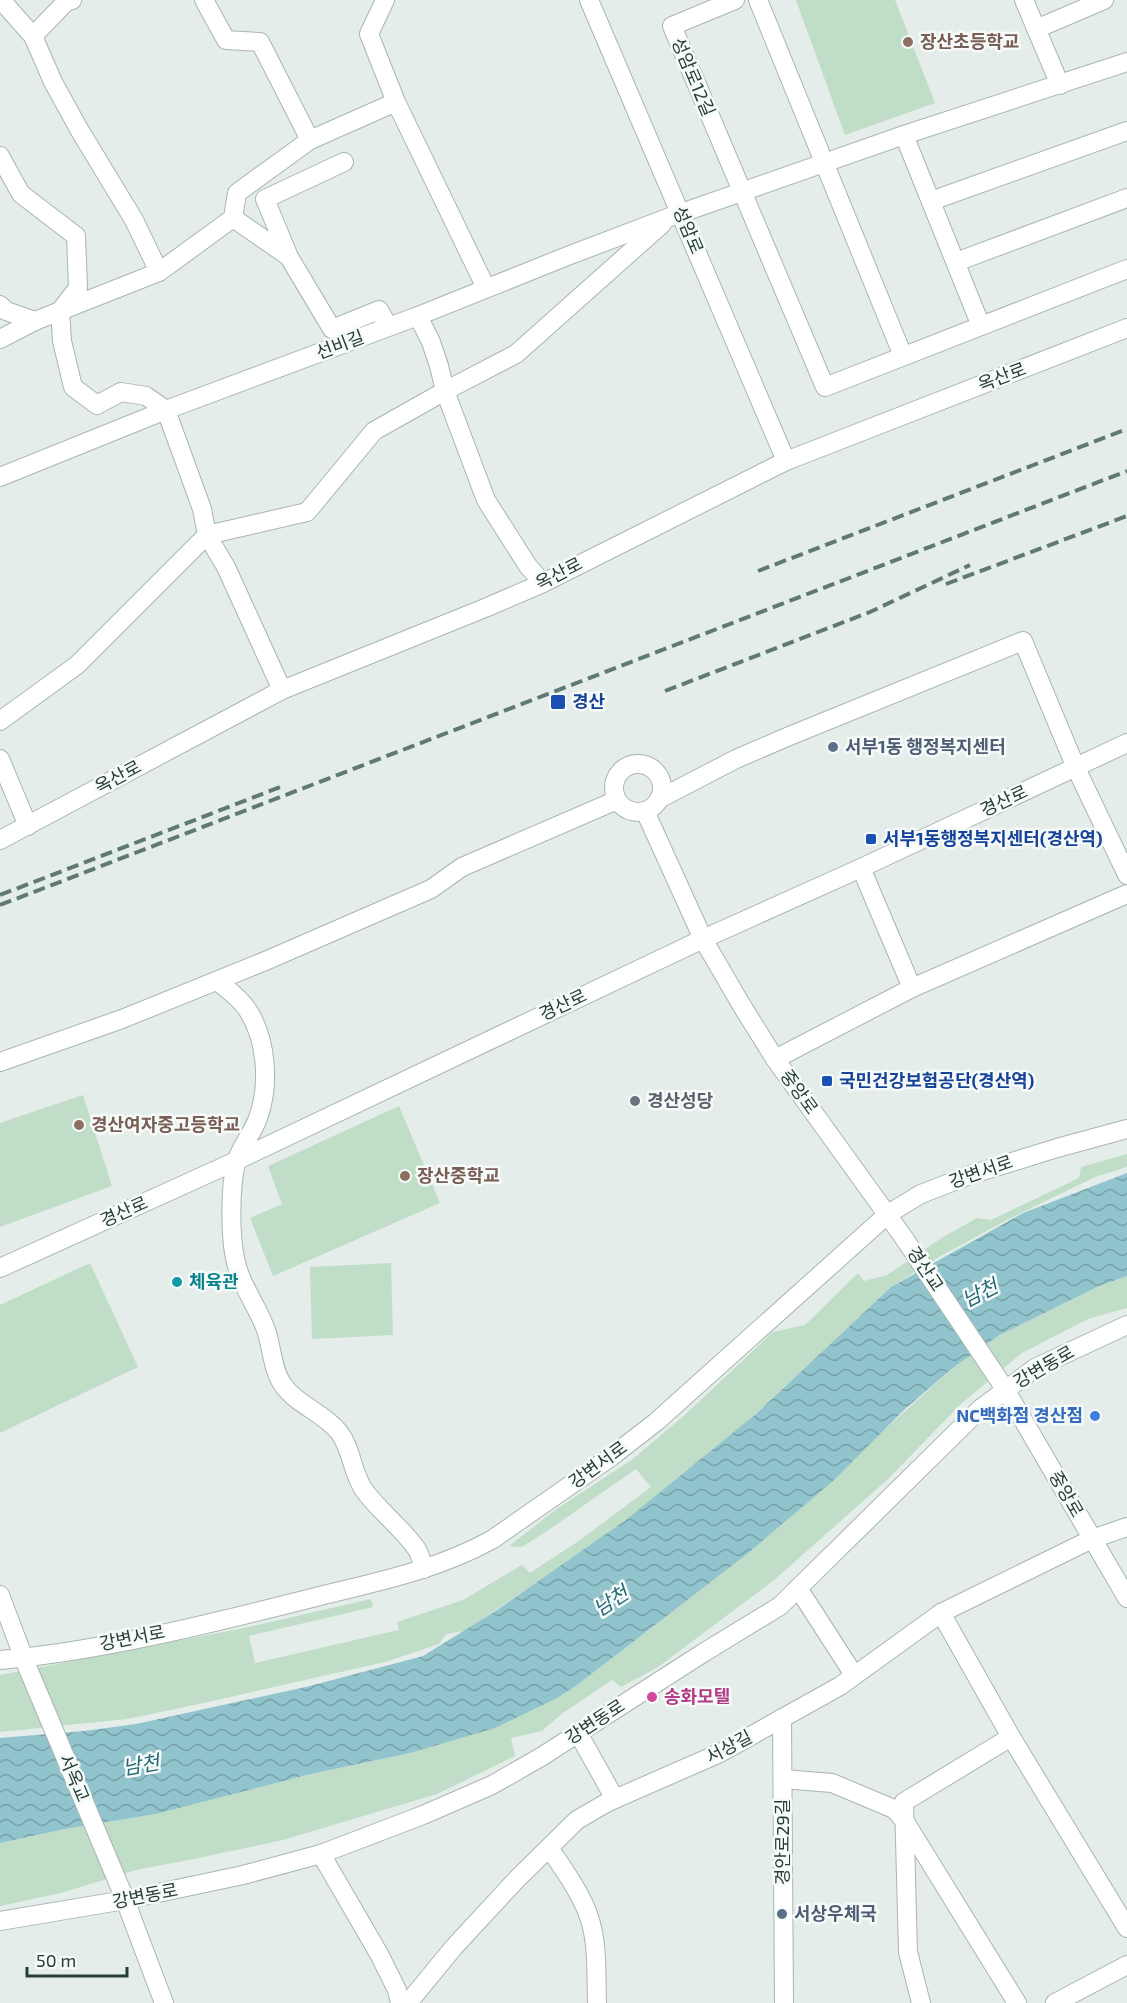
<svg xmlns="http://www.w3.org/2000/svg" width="1127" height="2003" font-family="'Exo 2','Noto Sans KR',sans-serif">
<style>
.green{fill:#c0ddc8}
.water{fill:url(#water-waves)}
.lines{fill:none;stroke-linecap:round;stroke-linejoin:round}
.minor-casing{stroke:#a8b5b1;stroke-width:20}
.minor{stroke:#fff;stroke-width:18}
.rail{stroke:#607973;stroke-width:4;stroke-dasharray:12 6;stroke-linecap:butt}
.education-dot{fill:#8d6e63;stroke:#f6faf8;stroke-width:2}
.transit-dot{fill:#1a4fb4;stroke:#f6faf8;stroke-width:2}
.service-dot{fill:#5c6f8a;stroke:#f6faf8;stroke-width:2}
.worship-dot{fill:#6b7280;stroke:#f6faf8;stroke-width:2}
.culture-dot{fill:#0f9aa8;stroke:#f6faf8;stroke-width:2}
.shop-dot{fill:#3f7fe0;stroke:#f6faf8;stroke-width:2}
.hotel-dot{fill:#d1479c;stroke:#f6faf8;stroke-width:2}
.labels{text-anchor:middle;stroke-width:5;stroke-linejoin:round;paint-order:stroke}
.education-label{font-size:18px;font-weight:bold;fill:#785e54;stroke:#f6faf8;text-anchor:start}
.street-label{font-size:18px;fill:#263e38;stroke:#f6faf8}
.transit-label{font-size:18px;font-weight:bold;fill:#164399;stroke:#f6faf8;text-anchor:start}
.service-label{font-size:18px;font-weight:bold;fill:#4e5e75;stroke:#f6faf8;text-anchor:start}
.worship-label{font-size:18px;font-weight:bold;fill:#5b616d;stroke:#f6faf8;text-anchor:start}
.culture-label{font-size:18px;font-weight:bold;fill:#0d838f;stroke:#f6faf8;text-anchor:start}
.shop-label{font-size:18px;font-weight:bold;fill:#366cbe;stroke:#f6faf8;text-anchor:end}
.hotel-label{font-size:18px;font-weight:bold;fill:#b23c85;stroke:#f6faf8;text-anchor:start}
.water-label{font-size:20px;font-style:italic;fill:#236876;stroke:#f6faf8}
</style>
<defs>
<pattern id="water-waves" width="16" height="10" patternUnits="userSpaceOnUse" patternTransform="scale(1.5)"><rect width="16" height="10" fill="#92c4ce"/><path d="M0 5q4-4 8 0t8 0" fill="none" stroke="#77a1a8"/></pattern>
</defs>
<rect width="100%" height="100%" fill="#e5edea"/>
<g class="green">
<path d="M 796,0 L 895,0 L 935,103 L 845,135 Z"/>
<path d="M 83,1095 L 112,1186 L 0,1227 L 0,1123 Z"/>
<path d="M 399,1106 L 440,1203 L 273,1276 L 250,1218 L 282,1204 L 268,1166 Z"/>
<path d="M 1127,1154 L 1127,1167 L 1095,1177 L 1007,1220 L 939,1257 L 891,1287 L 742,1427 L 670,1488 L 591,1546 L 479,1621 L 464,1631 L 446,1634 L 439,1644 L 385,1662 L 199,1704 L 127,1719 L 0,1732 L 0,1675 L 244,1628 L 371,1599 L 373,1607 L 249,1636 L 255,1663 L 399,1630 L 397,1622 L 463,1600 L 522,1565 L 530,1573 L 580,1540 L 651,1487 L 636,1469 L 550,1529 L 522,1547 L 509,1546 L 558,1508 L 633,1459 L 687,1413 L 773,1332 L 805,1325 L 858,1273 L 864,1281 L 887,1275 L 943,1237 L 977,1218 L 991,1220 L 1079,1178 L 1081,1167 Z"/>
<path d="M 90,1263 L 138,1367 L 0,1433 L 0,1305 Z"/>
<path d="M 391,1263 L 393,1335 L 312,1339 L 310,1267 Z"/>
<path d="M 1127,1276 L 1127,1308 L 1088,1319 L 1022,1353 L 961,1404 L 887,1480 L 773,1581 L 658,1667 L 621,1687 L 612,1680 L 563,1713 L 542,1731 L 511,1738 L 515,1756 L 437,1794 L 283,1840 L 189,1860 L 136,1870 L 61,1893 L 0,1906 L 0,1843 L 65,1829 L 156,1814 L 311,1774 L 410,1753 L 577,1685 L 742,1558 L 954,1367 L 998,1336 L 1099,1286 Z"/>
</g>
<path class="water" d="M 1127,1173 L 1127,1276 L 1099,1286 L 998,1336 L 954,1367 L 905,1409 L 832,1482 L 742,1558 L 577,1685 L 557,1698 L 495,1728 L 410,1753 L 311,1774 L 156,1814 L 65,1829 L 0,1843 L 0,1738 L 84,1731 L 136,1724 L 310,1686 L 423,1656 L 497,1610 L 626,1520 L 756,1414 L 891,1287 L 1023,1213 Z"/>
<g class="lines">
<defs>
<g id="minor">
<path d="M 1,0 L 33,36 L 53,82 L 80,131 L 134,220 L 159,272"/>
<path d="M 204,0 L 226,40 L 260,42 L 310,140"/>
<path d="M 385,0 L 369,34 L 396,102"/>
<path d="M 589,0 L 786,461"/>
<path d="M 735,0 L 672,26 L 825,387 L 1127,269"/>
<path d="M 758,0 L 903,356"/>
<path d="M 1024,0 L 1060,85"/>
<path d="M 1036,29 L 1104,0"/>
<path d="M 33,36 L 66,2 L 72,0"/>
<path d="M 904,135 L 981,326"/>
<path d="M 0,156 L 21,194 L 76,236 L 78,288 L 60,311 L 62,341 L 73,387 L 97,405 L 121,392 L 146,396 L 166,410 L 202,509 L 207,535 L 77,665 L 0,721"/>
<path d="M 344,162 L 265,199 L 289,257 L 332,329 L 379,310 L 388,326"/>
<path d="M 931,201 L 1127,131"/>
<path d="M 233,218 L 288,256"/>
<path d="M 956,262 L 1127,198"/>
<path d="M 0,305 L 6,311 L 35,321"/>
<path d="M 418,316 L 431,342 L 439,366 L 445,391 L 486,500 L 528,566 L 543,583"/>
<path d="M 0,339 L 35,321 L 159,272 L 233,218 L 237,193 L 310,140 L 396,102 L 486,288"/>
<path d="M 0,477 L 166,410 L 418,316 L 570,255 L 670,217 L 904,135 L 1127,62"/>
<path d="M 282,690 L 226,567 L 207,535 L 307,512 L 374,431 L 445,391 L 516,354 L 662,224"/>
<path d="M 0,759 L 28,826"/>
<circle cx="638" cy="788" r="24"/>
<path d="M 659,799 L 736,759 L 787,737 L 1023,641 L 1076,768 L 1127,875"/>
<path d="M 645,811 L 703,939 L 742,1006 L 775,1059 L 904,1238 L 1005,1389 L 1127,1598"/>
<path d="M 0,840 L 282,690 L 485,608 L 543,583 L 786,461 L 1127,328"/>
<path d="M 861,868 L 912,988"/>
<path d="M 217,981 C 227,989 239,997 247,1009 C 267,1039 270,1085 258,1118 C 253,1133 240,1147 236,1163 C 230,1187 230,1234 235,1258 C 240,1286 259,1307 267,1333 C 272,1350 273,1371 283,1385 C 297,1405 324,1413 339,1432 C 352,1449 352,1473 364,1490 C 379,1511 401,1527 416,1548 C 420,1554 422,1562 424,1569"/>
<path d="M 775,1059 L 912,988 L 1127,894"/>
<path d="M 0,1062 L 122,1019 L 263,962 L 431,889 L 462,867 L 617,800"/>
<path d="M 0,1268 L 225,1166 L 703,939 L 861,868 L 1127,743"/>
<path d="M 798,1588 L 854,1675"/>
<path d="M 0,1595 L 26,1664 L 122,1892 L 164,2003"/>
<path d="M 941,1613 L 1011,1737 L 1127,1928"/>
<path d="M 0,1660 C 101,1651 209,1624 308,1599 C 371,1583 436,1571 493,1539 L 612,1456 L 656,1422 L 888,1214 L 921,1194 L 970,1175 L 1057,1148 L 1127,1129"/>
<path d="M 782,1718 L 784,2003"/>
<path d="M 578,1733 L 615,1799"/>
<path d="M 783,1779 L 832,1783 L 894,1809 L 904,1820 L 1017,2003"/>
<path d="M 549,1848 C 563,1868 583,1896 590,1920 C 598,1946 596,1976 597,2003"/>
<path d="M 321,1854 L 379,1954 L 397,1990 L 400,2003"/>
<path d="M 0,1921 L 125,1900 L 243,1875 L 321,1854 L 423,1815 L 492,1785 L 541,1757 L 703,1653 L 780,1606 L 980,1409 L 1035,1368 L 1127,1325"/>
<path d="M 408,2003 L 454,1947 L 517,1879 L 577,1820 L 608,1802 L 720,1753 L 840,1686 L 941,1613 L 1092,1539 L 1127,1527"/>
<path d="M 921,2003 L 908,1952 L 904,1802 L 1011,1737"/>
<path d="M 1055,2003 L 1127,1965"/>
</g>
</defs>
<use href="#minor" class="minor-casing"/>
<use href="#minor" class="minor"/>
<g class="rail">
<path d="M 758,571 L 1127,429"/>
<path d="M 946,584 L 1127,516"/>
<path d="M 665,691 L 870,612 L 970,565"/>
<path d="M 0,895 L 283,786"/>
<path d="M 0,905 L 1127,471"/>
</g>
</g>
<g class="education-dot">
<circle cx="908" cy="42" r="6"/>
<circle cx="79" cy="1125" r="6"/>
<circle cx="405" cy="1176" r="6"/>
</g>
<g class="transit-dot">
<rect x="550" y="694" width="16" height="16" rx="3"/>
<rect x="865" y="833" width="12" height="12" rx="3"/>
<rect x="821" y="1075" width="12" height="12" rx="3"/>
</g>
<g class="service-dot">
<circle cx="833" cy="747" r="6"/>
<circle cx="782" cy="1914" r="6"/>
</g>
<circle class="worship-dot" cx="635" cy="1101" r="6"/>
<circle class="culture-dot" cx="177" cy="1282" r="6"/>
<circle class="shop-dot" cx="1095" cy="1416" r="6"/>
<circle class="hotel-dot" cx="652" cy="1697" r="6"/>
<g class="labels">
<g class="education-label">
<text x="920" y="48">장산초등학교</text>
<text x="91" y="1131">경산여자중고등학교</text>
<text x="417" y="1182">장산중학교</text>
</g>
<g class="street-label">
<text transform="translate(693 77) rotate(67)" y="6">성암로12길</text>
<text transform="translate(688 230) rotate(67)" y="6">성암로</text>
<text transform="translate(340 345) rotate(-21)" y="6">선비길</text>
<text transform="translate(1002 377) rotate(-21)" y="6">옥산로</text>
<text transform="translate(559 574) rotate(-27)" y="6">옥산로</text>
<text transform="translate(118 777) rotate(-28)" y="6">옥산로</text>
<text transform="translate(1004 801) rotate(-25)" y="6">경산로</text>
<text transform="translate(563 1005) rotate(-25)" y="6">경산로</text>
<text transform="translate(799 1092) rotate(54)" y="6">중앙로</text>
<text transform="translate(981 1172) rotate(-19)" y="6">강변서로</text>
<text transform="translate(124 1212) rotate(-24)" y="6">경산로</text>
<text transform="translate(925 1269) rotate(56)" y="6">경산교</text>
<text transform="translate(1044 1367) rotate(-30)" y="6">강변동로</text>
<text transform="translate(598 1465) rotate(-36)" y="6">강변서로</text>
<text transform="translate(1066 1494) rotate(60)" y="6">중앙로</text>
<text transform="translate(132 1638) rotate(-11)" y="6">강변서로</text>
<text transform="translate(595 1722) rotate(-33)" y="6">강변동로</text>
<text transform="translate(729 1747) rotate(-28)" y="6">서상길</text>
<text transform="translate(74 1778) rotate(67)" y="6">서옥교</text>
<text transform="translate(783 1842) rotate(-90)" y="6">경안로29길</text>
<text transform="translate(145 1896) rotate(-11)" y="6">강변동로</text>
</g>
<g class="transit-label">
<text x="572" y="708">경산</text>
<text x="883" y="845">서부1동행정복지센터(경산역)</text>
<text x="839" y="1087">국민건강보험공단(경산역)</text>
</g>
<g class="service-label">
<text x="845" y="753">서부1동 행정복지센터</text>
<text x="794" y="1920">서상우체국</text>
</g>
<g class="worship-label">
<text x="647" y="1107">경산성당</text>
</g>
<g class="culture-label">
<text x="189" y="1288">체육관</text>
</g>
<g class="shop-label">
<text x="1083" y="1422">NC백화점 경산점</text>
</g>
<g class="hotel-label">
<text x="664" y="1703">송화모텔</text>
</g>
<g class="water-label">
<text transform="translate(980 1293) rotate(-27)" y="7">남천</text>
<text transform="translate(611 1601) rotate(-33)" y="7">남천</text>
<text transform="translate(141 1765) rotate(-10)" y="7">남천</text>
</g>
</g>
<path d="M27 1967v9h100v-9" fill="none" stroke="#263e38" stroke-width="3"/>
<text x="36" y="1967" font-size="18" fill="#263e38" stroke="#f6faf8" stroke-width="4.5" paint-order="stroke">50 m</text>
</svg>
